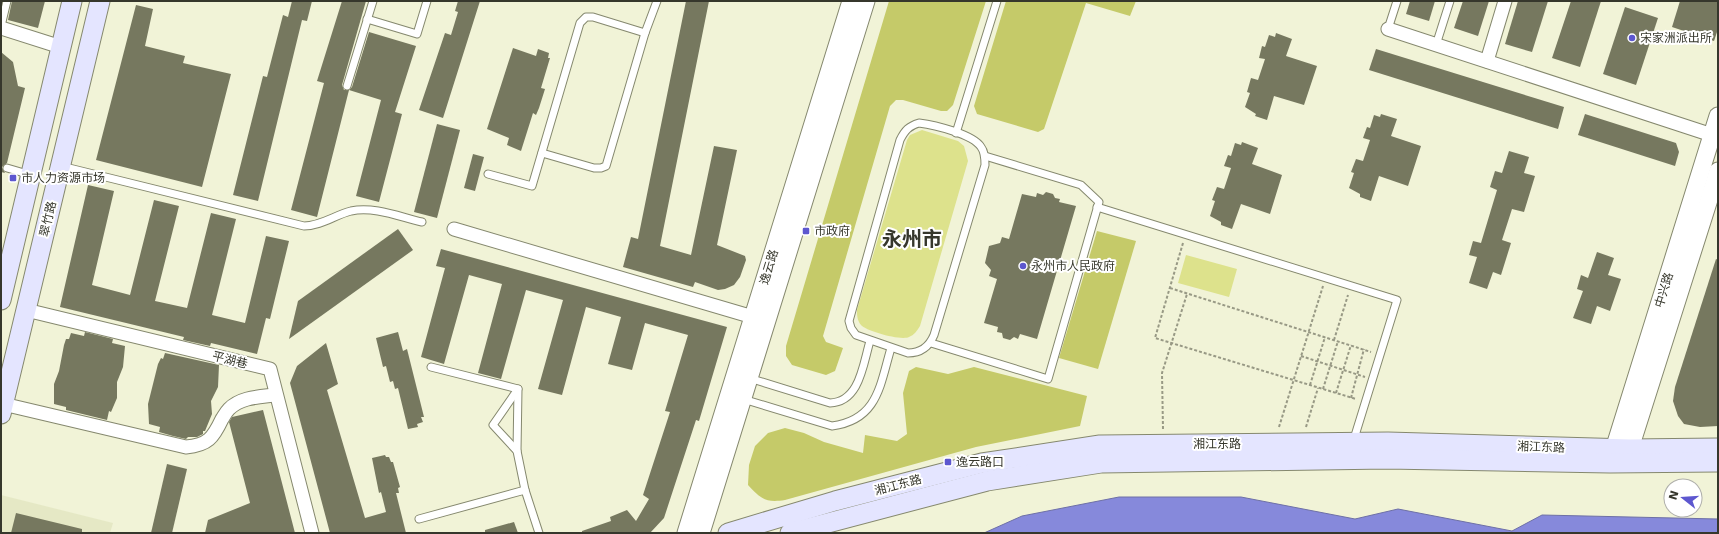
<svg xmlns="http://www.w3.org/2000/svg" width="1719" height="534" font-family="'DejaVu Sans','Noto Sans SC',sans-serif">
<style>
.built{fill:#e5e8c5}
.green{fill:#dde28c}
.forest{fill:#c5ca69}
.water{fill:#8689db;stroke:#6e70a6}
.building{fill:#76785f}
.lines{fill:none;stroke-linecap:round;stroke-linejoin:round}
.service-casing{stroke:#85886e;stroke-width:9}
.minor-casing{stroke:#85886e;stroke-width:15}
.tertiary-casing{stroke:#85886e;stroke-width:19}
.secondary-casing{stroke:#85886e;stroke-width:21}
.path{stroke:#989985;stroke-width:2;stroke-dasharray:3 2;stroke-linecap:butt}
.service{stroke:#fff;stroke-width:7}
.minor{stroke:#fff;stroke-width:13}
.tertiary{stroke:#fff;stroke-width:17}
.secondary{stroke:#e4e5ff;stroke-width:19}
.poi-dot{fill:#5d57cf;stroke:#fff;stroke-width:1.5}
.labels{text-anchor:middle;stroke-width:4;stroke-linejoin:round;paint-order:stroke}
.poi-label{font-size:12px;fill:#36372c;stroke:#fff;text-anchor:start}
.street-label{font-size:12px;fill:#36372c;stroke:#fff}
.town-label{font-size:20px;font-weight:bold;fill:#36372c;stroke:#fff}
</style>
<rect width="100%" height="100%" fill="#f1f3d7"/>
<path class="built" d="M 1,495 L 113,523 L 110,533 L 1,533 Z"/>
<g class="green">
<path d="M 922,130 L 958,141 L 964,146 L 968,161 L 920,326 C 917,331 914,335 909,337 C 901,341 866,331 861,325 C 857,320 857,315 857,310 L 907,140 L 910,135 Z"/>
<path d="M 1186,255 L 1237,269 L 1229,297 L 1178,283 Z"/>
</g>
<g class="forest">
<path d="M 889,1 L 986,1 L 953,105 L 947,111 L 941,111 L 903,100 L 896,100 L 890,106 L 823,336 L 826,342 L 843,348 L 835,371 L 826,375 L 792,365 L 786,356 L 786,346 Z"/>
<path d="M 1006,1 L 1136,1 L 1130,16 L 1086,3 L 1044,129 L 1038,132 L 977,114 L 974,106 Z"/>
<path d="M 1097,231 L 1136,241 L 1098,369 L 1059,358 Z"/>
<path d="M 916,367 L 948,374 L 974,367 L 1087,396 L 1080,426 L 976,447 L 785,500 C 766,503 761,499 748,485 L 749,465 L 755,446 L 768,433 L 785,428 L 804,433 L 824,442 L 863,453 L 865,435 L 897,441 L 907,434 L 903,393 L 909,371 Z"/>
</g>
<path class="water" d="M 1119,497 L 1241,497 L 1355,519 L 1398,509 L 1512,531 L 1542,515 L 1718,519 L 1718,533 L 984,533 L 1022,516 Z"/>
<g class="building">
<path d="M 12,1 L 45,1 L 38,28 L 8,20 Z"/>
<path d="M 292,1 L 312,1 L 307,21 L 302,20 L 258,201 L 233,195 L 263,76 L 267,77 L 283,15 L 288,17 Z"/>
<path d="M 342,1 L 366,1 L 342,85 L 344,90 L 349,90 L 317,217 L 291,210 L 324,83 L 317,81 Z"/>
<path d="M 458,1 L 480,1 L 443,118 L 419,110 L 445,33 L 451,35 L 458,12 L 455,11 Z"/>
<path d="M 686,1 L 709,1 L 660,246 L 691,255 L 714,146 L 737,150 L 717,245 L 745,256 L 746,260 L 740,277 L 734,285 L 725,289 L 718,290 L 695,282 L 693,287 L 623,267 L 631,237 L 638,239 Z"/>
<path d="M 1410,1 L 1435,1 L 1429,21 L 1406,14 Z"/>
<path d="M 1463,1 L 1489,1 L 1478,36 L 1454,28 Z"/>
<path d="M 1518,1 L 1548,1 L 1532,52 L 1505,44 Z"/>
<path d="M 1571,1 L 1601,1 L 1580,67 L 1552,58 Z"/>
<path d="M 1680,1 L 1718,1 L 1718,29 L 1714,41 L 1672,27 Z"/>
<path d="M 136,5 L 153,9 L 145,46 L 185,56 L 183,63 L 231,74 L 202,187 L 96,160 Z"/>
<path d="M 1625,7 L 1658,18 L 1636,85 L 1603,74 Z"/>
<path d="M 369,32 L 416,46 L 395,112 L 402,114 L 379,202 L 356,196 L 381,100 L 349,90 L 352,87 Z"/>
<path d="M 1276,33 L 1292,39 L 1286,56 L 1317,66 L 1304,105 L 1274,96 L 1267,120 L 1255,116 L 1256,114 L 1245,107 L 1250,93 L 1247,92 L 1251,78 L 1258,80 L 1265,59 L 1259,58 L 1262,46 L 1265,47 L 1269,35 L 1275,37 Z"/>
<path d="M 513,48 L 536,56 L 538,49 L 549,53 L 548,58 L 550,58 L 541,88 L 545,89 L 539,108 L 536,115 L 533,113 L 521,151 L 507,145 L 509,138 L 487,129 Z"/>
<path d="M 1376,49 L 1564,107 L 1558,129 L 1369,70 Z"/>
<path d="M 1,52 L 13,62 L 18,86 L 25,88 L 7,163 L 2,167 L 5,173 L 1,172 Z"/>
<path d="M 1381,114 L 1397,119 L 1391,136 L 1421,146 L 1408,186 L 1379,176 L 1371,201 L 1360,197 L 1360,194 L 1349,188 L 1354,173 L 1351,172 L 1356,159 L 1363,161 L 1370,140 L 1363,138 L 1367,127 L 1370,128 L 1374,115 L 1380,117 Z"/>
<path d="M 1585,114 L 1676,143 L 1679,152 L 1675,166 L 1578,135 Z"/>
<path d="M 437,124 L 460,130 L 437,218 L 414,212 Z"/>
<path d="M 1242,142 L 1258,148 L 1252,164 L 1282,175 L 1270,214 L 1241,204 L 1232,229 L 1221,225 L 1221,222 L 1210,216 L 1215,201 L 1212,200 L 1217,187 L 1224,189 L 1231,168 L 1224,166 L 1228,155 L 1231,156 L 1235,143 L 1241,145 Z"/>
<path d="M 1509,151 L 1529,157 L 1524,173 L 1535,176 L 1524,212 L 1512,209 L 1502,240 L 1511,243 L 1501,275 L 1493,272 L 1487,289 L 1469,283 L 1477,257 L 1469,255 L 1473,241 L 1481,243 L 1497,190 L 1490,187 L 1495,171 L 1502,173 Z"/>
<path d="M 473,154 L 484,157 L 475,191 L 464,188 Z"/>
<path d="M 88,185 L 114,191 L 92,285 L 130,295 L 154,200 L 179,206 L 155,301 L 187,308 L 211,213 L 236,219 L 212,315 L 245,323 L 266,236 L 289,241 L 270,319 L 266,318 L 257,354 L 211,343 L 210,346 L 183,340 L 184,337 L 60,307 Z"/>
<path d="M 1046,192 L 1053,194 L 1055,198 L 1060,199 L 1059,202 L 1076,206 L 1037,339 L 1020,334 L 1018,339 L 1014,337 L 1010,340 L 1003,338 L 1002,333 L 997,332 L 998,327 L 984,323 L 997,279 L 989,276 L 991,270 L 985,263 L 989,246 L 1000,243 L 1002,237 L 1009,239 L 1022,194 L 1036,197 L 1037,193 L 1043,195 Z"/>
<path d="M 398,229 L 413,250 L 289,339 L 298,301 Z"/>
<path d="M 441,249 L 727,327 L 699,421 L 696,420 L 664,518 L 650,533 L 582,533 L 582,531 L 611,521 L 610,517 L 627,510 L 636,521 L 649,499 L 643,495 L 670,412 L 665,411 L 688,335 L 645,323 L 632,370 L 608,364 L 621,317 L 586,307 L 562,395 L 538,389 L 563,300 L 526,290 L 501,379 L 478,373 L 502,284 L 469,275 L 444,364 L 421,357 L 445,268 L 436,266 Z"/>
<path d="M 1597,252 L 1614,258 L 1608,275 L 1621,279 L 1610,311 L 1597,306 L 1591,324 L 1573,318 L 1583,291 L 1577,289 L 1581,275 L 1588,278 Z"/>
<path d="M 1716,259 L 1718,260 L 1718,426 L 1700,427 L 1684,424 L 1678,416 L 1673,401 L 1675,387 Z"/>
<path d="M 85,332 L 113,339 L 112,343 L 125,346 L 123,367 L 117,382 L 117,398 L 111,412 L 109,411 L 107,420 L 66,410 L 66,407 L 54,404 L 54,384 L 59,371 L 64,345 L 66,339 L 69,339 L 71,333 L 84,336 Z"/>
<path d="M 398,332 L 403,351 L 407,349 L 424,417 L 421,417 L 423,422 L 417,424 L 418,427 L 408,429 L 398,388 L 395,389 L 393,381 L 390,382 L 386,366 L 383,367 L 376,338 Z"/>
<path d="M 326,343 L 338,384 L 327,390 L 365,518 L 386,512 L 381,492 L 379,493 L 372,458 L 385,455 L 386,457 L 389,457 L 391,462 L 393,462 L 400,487 L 398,488 L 399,493 L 396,493 L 406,533 L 330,533 L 290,383 L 297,366 Z"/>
<path d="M 165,353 L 219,365 L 218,387 L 211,401 L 212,414 L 205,431 L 203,431 L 203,434 L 197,437 L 188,437 L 186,439 L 173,436 L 159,432 L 160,427 L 149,424 L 148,404 L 158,364 L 161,358 L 163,359 Z"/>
<path d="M 263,410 L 295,533 L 205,533 L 208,520 L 250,503 L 229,422 L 232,417 Z"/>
<path d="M 167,464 L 187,469 L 172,533 L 151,533 Z"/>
<path d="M 16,513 L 82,529 L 82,533 L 11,533 Z"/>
<path d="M 514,522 L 518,533 L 485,533 L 485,530 Z"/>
</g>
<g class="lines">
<defs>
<g id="service">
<path d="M 367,19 L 417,34 L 427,1"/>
<path d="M 1,26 L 7,1"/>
<path d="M 1388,29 L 1397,1"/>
<path d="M 1436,45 L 1450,1"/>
<path d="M 347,86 L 373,1"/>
<path d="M 919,123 C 934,125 973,134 981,147 C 985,152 985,159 985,165 L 934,335 C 929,347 921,353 908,353 L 856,335 L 851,328 L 849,321 L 900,140 C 905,130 909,126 919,123 Z"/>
<path d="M 956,133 L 997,1"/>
<path d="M 542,153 L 594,168 L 601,168 L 606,166 L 645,33 L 657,1"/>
<path d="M 61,166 L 304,226 C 321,226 335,215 351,211 C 374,206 400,217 422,222"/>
<path d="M 7,168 L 31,175"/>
<path d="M 488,174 L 532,186 L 580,23 L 586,17 L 593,17 L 645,33"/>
<path d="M 1097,207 L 1397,300 L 1353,442"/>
<path d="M 931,343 L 1048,379 L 1099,202 L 1081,185 L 985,156"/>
<path d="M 431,367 L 518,389 L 493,425 L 517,451 L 525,490"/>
<path d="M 749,378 L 830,403 C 860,402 863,364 870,341"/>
<path d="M 743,399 L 832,426 C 878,420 880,385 891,348"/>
<path d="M 517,451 L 518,389"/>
<path d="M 419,519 L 525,490 L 539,533"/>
</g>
<g id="minor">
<path d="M 1,28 L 61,47"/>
<path d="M 1388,29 L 1712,135"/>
<path d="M 1487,61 L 1505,1"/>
<path d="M 454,229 L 753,317"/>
<path d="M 26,310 L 270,369 L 312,533"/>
<path d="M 3,404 L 186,447 C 208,445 213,438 222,419 C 224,416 226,412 229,409 C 241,397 259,397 275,395"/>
</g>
<g id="tertiary">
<path d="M 1626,461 L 1718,171"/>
<path d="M 1610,462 L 1718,116"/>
<path d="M 686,533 L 851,1"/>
<path d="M 701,533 L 866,1"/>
</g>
<g id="secondary">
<path d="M 1,300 L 72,1"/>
<path d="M 1,414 L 100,1"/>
<path d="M 728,533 L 835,501 L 982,463 L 1100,445 L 1388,442 L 1630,449 L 1718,448"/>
<path d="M 790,533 L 987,481 L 1101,463 L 1387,459 L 1610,463 L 1718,462"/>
</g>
</defs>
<use href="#service" class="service-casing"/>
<use href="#minor" class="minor-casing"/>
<use href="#tertiary" class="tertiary-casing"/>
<use href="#secondary" class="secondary-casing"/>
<g class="path">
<path d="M 1183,243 L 1155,338 L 1356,399"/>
<path d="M 1170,288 L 1371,352"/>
<path d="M 1334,340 L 1348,295"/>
<path d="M 1301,356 L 1365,377"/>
<path d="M 1310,385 L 1325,337"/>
<path d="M 1323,389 L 1338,341"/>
<path d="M 1336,393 L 1351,345"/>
<path d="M 1351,398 L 1364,349"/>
<path d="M 1279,427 L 1323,286"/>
<path d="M 1306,427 L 1318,388"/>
<path d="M 1163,429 L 1162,373 L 1187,294"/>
</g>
<use href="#service" class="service"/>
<use href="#minor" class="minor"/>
<use href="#tertiary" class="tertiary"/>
<use href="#secondary" class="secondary"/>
</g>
<g class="poi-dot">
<circle cx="1632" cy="38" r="4"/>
<rect x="9" y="174" width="8" height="8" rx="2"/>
<rect x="802" y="227" width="8" height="8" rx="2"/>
<circle cx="1023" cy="266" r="4"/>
<rect x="944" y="458" width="8" height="8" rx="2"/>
</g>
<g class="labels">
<g class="poi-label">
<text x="1640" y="42">宋家洲派出所</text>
<text x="21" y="182">市人力资源市场</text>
<text x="814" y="235">市政府</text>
<text x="1031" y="270">永州市人民政府</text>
<text x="956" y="466">逸云路口</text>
</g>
<g class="street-label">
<text transform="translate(48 219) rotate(-77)" y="4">翠竹路</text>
<text transform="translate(769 267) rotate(-73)" y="4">逸云路</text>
<text transform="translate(1664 290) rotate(-73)" y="4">中兴路</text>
<text transform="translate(230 360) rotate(14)" y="4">平湖巷</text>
<text x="1217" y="448">湘江东路</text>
<text transform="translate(1541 447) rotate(2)" y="4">湘江东路</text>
<text transform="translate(898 485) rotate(-15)" y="4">湘江东路</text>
</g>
<g class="town-label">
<text x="912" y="246">永州市</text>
</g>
</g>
<rect width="1719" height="534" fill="none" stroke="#36372c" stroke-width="4"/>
<g transform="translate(1683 498) rotate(287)"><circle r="19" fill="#ffffff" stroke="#afafab"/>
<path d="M0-3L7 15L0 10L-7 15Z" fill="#5d57cf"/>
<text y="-6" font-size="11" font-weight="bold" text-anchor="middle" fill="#36372c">N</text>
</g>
</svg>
